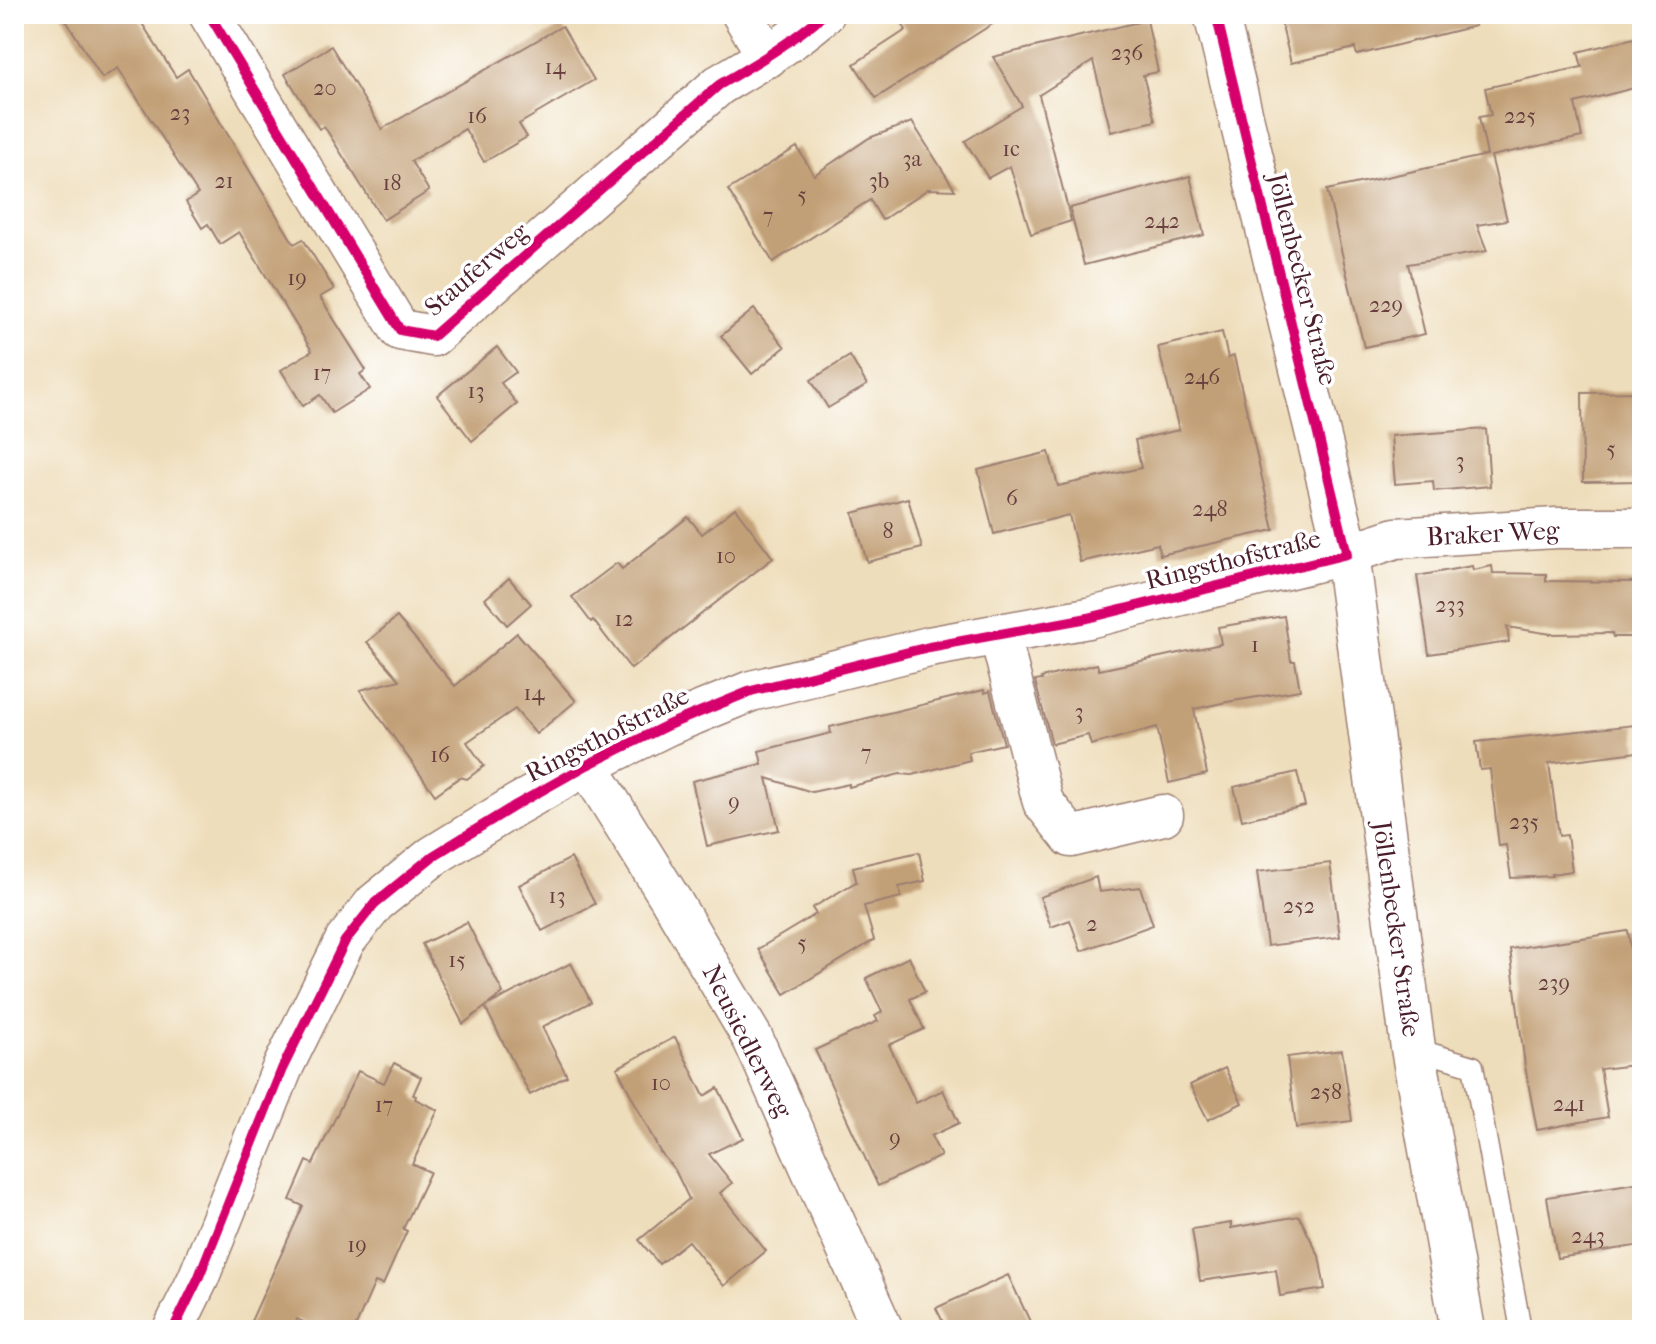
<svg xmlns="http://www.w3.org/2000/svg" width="1656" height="1344" font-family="'IM FELL French Canon',serif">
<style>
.building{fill:#c2a077}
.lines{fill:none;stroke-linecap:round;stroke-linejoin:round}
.service-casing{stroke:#9c7e72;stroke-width:23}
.minor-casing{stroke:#9c7e72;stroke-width:43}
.secondary-casing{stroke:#9c7e72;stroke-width:47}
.service{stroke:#fff;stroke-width:20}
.minor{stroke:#fff;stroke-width:40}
.secondary{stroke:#fff;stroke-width:44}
.cycleway-casing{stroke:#fff;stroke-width:15}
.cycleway{stroke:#d6006c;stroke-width:10}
.labels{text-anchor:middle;stroke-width:7;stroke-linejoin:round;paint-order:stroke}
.number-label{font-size:22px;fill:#683f3e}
.street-label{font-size:26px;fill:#4a1f2b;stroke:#fff}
</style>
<rect width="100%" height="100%" fill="#fff"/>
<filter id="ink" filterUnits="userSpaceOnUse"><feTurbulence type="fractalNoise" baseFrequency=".0125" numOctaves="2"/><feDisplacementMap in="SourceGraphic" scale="16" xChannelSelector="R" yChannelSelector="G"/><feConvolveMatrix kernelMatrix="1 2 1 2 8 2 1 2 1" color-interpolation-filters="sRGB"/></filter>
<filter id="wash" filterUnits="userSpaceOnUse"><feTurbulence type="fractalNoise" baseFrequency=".006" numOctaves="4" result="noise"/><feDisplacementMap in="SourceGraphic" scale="32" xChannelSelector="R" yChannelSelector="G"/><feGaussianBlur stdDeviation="1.8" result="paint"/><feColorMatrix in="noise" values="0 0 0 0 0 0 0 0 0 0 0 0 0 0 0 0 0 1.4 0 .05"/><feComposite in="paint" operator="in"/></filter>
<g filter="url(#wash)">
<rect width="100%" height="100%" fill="#eeddba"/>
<g id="blocks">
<g class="building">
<path d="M 62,14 L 136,14 L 176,77 L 188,69 L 294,244 L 303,239 L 334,289 L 320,297 L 366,370 L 360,374 L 370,389 L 332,413 L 320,395 L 303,406 L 281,370 L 312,351 L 239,232 L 220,244 L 208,224 L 202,228 L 186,202 L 198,194 L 118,68 L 102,78 Z"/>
<path d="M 896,14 L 1008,14 L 876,98 L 854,64 L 906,30 Z"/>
<path d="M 1279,14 L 1474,14 L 1475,26 L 1357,55 L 1355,48 L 1291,63 Z"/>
<path d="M 1147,20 L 1158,72 L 1143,75 L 1155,121 L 1111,132 L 1093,61 L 1039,95 L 1071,221 L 1031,234 L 1010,166 L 988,178 L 965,141 L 1022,106 L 993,57 Z"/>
<path d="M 562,26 L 594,80 L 519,124 L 527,137 L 484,162 L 465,129 L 411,161 L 429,191 L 383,220 L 324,126 L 319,129 L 285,74 L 331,46 L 382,129 Z"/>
<path d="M 1642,36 L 1642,86 L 1575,103 L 1582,137 L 1491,156 L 1507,220 L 1477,225 L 1487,251 L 1408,264 L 1425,334 L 1364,347 L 1327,190 L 1487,155 L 1479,117 L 1491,115 L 1485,88 L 1582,67 L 1578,52 Z"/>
<path d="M 912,122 L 955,190 L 928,189 L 882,220 L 870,200 L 773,262 L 728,190 L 797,147 L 814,175 L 869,138 Z"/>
<path d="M 1190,176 L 1204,235 L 1084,265 L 1070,208 Z"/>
<path d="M 754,309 L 785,347 L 752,374 L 721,336 Z"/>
<path d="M 1222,332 L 1228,358 L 1234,356 L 1274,530 L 1160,555 L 1158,544 L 1080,562 L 1069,515 L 994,534 L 978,470 L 1049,452 L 1058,486 L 1141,468 L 1135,440 L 1179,430 L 1158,347 Z"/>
<path d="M 497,347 L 516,372 L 501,383 L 517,404 L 472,441 L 437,396 Z"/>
<path d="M 850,356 L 867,385 L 828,408 L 811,380 Z"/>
<path d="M 1639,392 L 1639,481 L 1583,482 L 1582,393 Z"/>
<path d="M 1486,429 L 1490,486 L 1434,491 L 1433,481 L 1395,484 L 1391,436 Z"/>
<path d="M 908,498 L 922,548 L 867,562 L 853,513 Z"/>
<path d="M 735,508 L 773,558 L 631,669 L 593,620 L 591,622 L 572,597 L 617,563 L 622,569 L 688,517 L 702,534 Z"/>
<path d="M 1472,566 L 1473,570 L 1492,566 L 1493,573 L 1546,574 L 1546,581 L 1642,582 L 1641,637 L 1613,637 L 1612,633 L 1551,634 L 1507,627 L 1509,642 L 1429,654 L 1417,576 Z"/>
<path d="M 509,578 L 531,604 L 507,625 L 485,599 Z"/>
<path d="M 1284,616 L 1291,661 L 1295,661 L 1300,690 L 1227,702 L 1194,709 L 1207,774 L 1169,783 L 1157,727 L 1091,745 L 1088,735 L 1052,744 L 1035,681 L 1042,680 L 1041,678 L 1097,664 L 1099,670 L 1221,644 L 1218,627 Z"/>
<path d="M 397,617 L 455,686 L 517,633 L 576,701 L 536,734 L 515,709 L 467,742 L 484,766 L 467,779 L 460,777 L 435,795 L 360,690 L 400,680 L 367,642 Z"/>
<path d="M 984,690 L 985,693 L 990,691 L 1004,744 L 968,752 L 970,760 L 912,775 L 900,774 L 849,787 L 849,784 L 812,792 L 767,778 L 779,830 L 707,846 L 692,781 L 762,764 L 759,751 L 831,733 L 830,727 Z"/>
<path d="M 1635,725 L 1638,752 L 1549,763 L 1559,836 L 1567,835 L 1572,871 L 1551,874 L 1552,876 L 1511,878 L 1506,845 L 1499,846 L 1490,769 L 1480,770 L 1476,742 Z"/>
<path d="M 1297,772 L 1305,806 L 1242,820 L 1234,787 Z"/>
<path d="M 919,852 L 925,881 L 899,887 L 901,897 L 864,906 L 874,940 L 785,994 L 758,949 L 816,914 L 812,908 L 856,882 L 857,884 L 853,867 Z"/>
<path d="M 571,858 L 595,904 L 542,931 L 519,885 Z"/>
<path d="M 1330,863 L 1340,937 L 1267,946 L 1257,872 Z"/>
<path d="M 1096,877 L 1099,892 L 1140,887 L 1153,925 L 1081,951 L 1070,920 L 1051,927 L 1040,897 Z"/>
<path d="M 467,922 L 503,993 L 486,1006 L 571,963 L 591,1002 L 542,1027 L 567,1076 L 530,1095 L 485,1007 L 463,1024 L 422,944 Z"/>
<path d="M 1628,931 L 1642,1027 L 1642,1064 L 1600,1069 L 1608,1117 L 1537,1130 L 1525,1066 L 1510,949 Z"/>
<path d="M 909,957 L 925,992 L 910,999 L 924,1029 L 889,1045 L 916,1103 L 943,1090 L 959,1123 L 931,1136 L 941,1156 L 878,1186 L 815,1050 L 878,1021 L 875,1016 L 882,1012 L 866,978 Z"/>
<path d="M 675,1037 L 704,1096 L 718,1088 L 743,1138 L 709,1154 L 732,1183 L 720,1193 L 766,1251 L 724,1286 L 688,1241 L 659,1264 L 639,1240 L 689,1199 L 675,1170 L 660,1152 L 617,1068 Z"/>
<path d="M 1342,1050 L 1352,1121 L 1296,1128 L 1287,1057 Z"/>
<path d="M 394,1063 L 421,1077 L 413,1095 L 416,1096 L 415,1099 L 438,1110 L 412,1164 L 430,1172 L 403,1229 L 407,1231 L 383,1285 L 375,1282 L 354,1330 L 321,1330 L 297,1319 L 292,1330 L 247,1330 L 303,1206 L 290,1200 L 307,1161 L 313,1164 L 358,1071 L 384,1083 Z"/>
<path d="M 1225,1068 L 1242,1103 L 1208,1120 L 1190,1085 Z"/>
<path d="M 1642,1182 L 1642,1245 L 1557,1258 L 1547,1197 Z"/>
<path d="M 1299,1216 L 1319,1256 L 1325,1289 L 1280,1296 L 1276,1270 L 1200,1281 L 1192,1229 L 1231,1223 L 1231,1228 Z"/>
<path d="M 1008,1275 L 1034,1330 L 947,1330 L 936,1308 Z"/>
</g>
</g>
</g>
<g filter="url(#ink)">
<use href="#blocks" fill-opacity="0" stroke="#9c7e72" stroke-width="2"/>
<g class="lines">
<defs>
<path id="service" d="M 1413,1048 L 1473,1066 L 1521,1330"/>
<g id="minor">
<path d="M 209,14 L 400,330 L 433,336 L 719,85 C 756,63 791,43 824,14"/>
<path d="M 742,14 L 768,57"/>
<path d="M 999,633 L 1043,802 L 1071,837 L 1163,815"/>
<path d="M 587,765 L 671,900 L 753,1039 L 883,1330"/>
<path d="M 173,1330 L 198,1279 L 282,1069 L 345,941 L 375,903 L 433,856 L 516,805 L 587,765 L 668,725 L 751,691 L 929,647 L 1088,618 L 1347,554 L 1396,538 L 1556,528 L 1642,528"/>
</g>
<path id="secondary" d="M 1216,14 L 1347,554 L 1413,1048 L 1463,1330"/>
</defs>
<use href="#service" class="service-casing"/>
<use href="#minor" class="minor-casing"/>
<use href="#secondary" class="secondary-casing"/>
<use href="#service" class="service"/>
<use href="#minor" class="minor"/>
<use href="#secondary" class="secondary"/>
<defs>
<g id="cycleway">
<path d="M 209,14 L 400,330 L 433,336 L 719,85 C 756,63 791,43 824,14"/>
<path d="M 173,1330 L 198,1279 L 282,1069 L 345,941 L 375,903 L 433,856 L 516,805 L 587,765 L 668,725 L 751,691 L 929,647 L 1088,618 L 1347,554 L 1216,14"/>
</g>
</defs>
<use href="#cycleway" class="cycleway-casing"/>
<use href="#cycleway" class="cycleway"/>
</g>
</g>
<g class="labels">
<g class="number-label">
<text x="1127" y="60">236</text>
<text x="555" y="74">14</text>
<text x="325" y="95">20</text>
<text x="180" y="120">23</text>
<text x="477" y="123">16</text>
<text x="1520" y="123">225</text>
<text x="1011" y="156">1c</text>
<text x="912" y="166">3a</text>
<text x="224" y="188">21</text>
<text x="879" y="188">3b</text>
<text x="392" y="190">18</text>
<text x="802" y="202">5</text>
<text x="768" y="223">7</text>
<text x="1162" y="228">242</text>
<text x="297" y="285">19</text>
<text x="1386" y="312">229</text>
<text x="322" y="380">17</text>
<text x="1202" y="384">246</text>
<text x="476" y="398">13</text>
<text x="1611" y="456">5</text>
<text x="1460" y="468">3</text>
<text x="1012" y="505">6</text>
<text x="1210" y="516">248</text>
<text x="888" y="538">8</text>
<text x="726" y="563">10</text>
<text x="1450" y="612">233</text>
<text x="624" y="626">12</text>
<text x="1255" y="652">1</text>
<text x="534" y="700">14</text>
<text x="1079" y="719">3</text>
<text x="866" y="760">7</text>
<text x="440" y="762">16</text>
<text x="734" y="809">9</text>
<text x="1524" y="829">235</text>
<text x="557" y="903">13</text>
<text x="1299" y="913">252</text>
<text x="1092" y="931">2</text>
<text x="802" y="950">5</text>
<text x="457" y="967">15</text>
<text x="1554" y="990">239</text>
<text x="661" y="1090">10</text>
<text x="1326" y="1099">258</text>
<text x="1569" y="1111">241</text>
<text x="384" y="1112">17</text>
<text x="895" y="1145">9</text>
<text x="1588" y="1243">243</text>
<text x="357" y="1252">19</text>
</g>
<g class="street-label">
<text transform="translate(476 269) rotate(-41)" y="9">Stauferweg</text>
<text transform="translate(1303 279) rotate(76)" y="9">Jöllenbecker Straße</text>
<text transform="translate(1493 533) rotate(-3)" y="9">Braker Weg</text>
<text transform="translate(1233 559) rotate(-14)" y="9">Ringsthofstraße</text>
<text transform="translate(607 734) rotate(-27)" y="9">Ringsthofstraße</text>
<text transform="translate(1397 929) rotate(82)" y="9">Jöllenbecker Straße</text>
<text transform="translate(748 1041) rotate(63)" y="9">Neusiedlerweg</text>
</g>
</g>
<rect width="1656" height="1344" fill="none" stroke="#fff" stroke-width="48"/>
</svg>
